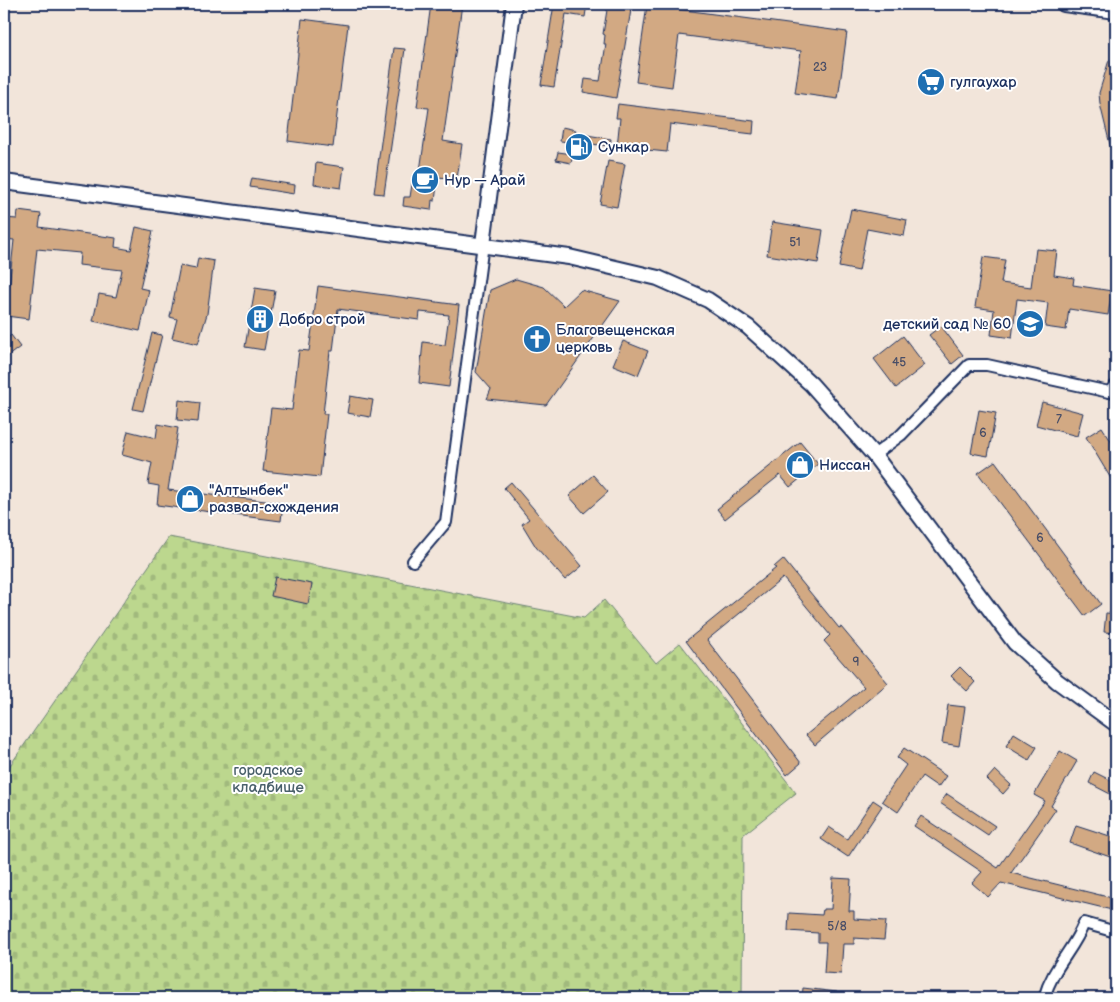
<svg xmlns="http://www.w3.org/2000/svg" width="1120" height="1002" font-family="'Balsamiq Sans',sans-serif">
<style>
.cemetery{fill:url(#cemetery-stones);stroke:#6c8376}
.building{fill:#d2a983;stroke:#1b2f5e}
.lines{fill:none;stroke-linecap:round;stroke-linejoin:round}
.street-casing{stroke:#1b2f5e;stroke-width:14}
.secondary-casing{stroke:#1b2f5e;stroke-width:18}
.street{stroke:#fff;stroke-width:10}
.secondary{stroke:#fff;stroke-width:14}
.labels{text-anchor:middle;stroke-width:4;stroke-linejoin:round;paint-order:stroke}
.number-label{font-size:12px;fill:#494e67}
.poi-label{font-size:15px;fill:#1b2f5e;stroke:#fff;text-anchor:start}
.park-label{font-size:15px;fill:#4b616c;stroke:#fff}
</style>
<defs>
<pattern id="cemetery-stones" width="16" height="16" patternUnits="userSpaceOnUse" patternTransform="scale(1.25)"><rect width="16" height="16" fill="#bcd78e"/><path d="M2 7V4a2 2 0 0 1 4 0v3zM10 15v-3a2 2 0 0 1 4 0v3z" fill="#a1b97d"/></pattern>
</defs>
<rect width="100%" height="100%" fill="#f2e5da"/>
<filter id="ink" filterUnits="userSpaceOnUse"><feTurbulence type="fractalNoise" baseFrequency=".02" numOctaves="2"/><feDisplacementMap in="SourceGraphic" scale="10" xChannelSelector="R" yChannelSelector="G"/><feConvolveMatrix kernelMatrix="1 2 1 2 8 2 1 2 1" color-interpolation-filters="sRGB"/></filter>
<g filter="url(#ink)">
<path class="cemetery" d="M 169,537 L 584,618 L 604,600 L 656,663 L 680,643 L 796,793 L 743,835 L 742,998 L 4,998 L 4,774 Z"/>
<g class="building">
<path d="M 431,4 L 462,4 L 443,141 L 462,144 L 457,179 L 438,177 L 435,201 L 432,200 L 431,210 L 403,206 L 404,197 L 410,197 L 413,178 L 419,178 L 429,108 L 417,107 Z"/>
<path d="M 554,4 L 587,4 L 585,17 L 566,14 L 554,87 L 541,85 Z"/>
<path d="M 608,4 L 632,4 L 616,98 L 583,92 L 585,79 L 600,81 L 606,44 L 604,44 L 605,35 L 603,34 Z"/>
<path d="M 647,5 L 847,32 L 838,99 L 795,93 L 801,51 L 679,35 L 672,87 L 636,82 Z"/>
<path d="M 302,19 L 348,25 L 333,147 L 288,141 Z"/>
<path d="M 394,48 L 405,49 L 384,194 L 374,193 Z"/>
<path d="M 1109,60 L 1116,62 L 1116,157 L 1113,157 L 1100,104 L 1099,93 Z"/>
<path d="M 618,104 L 754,121 L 753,134 L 670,124 L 667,152 L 617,147 L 620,118 L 616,118 Z"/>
<path d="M 562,127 L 576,130 L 575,133 L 611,139 L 610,146 L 560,141 Z"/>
<path d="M 558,152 L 573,154 L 571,163 L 556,160 Z"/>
<path d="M 608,161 L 625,164 L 617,207 L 600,204 Z"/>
<path d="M 316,163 L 344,167 L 341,188 L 314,184 Z"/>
<path d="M 252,178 L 295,185 L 294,194 L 250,187 Z"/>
<path d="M 851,209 L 907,220 L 904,236 L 867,229 L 859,271 L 839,267 Z"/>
<path d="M 18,211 L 41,214 L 39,227 L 116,238 L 115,247 L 131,250 L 136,227 L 153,231 L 140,288 L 149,290 L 140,331 L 93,321 L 99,294 L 116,297 L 122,270 L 79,265 L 80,253 L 37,249 L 29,319 L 6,316 L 14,240 L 4,239 L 4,218 L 17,219 Z"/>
<path d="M 772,222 L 823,230 L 818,263 L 767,255 Z"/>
<path d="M 1036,249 L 1057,251 L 1054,275 L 1074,278 L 1073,285 L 1112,291 L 1108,315 L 1069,309 L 1066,330 L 1045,327 L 1048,303 L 1017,299 L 1012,338 L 991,335 L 994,310 L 975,307 L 983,257 L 1005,260 L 1001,283 L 1031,287 Z"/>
<path d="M 198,258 L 214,261 L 207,314 L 198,344 L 172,338 L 177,319 L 170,317 L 180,266 L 196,269 Z"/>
<path d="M 516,279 L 544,287 L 564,306 L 581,290 L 620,301 L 546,405 L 487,399 L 491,389 L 476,372 L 490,290 Z"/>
<path d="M 318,286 L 459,305 L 449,387 L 419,383 L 423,342 L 445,345 L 449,315 L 420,312 L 419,320 L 338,309 L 333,351 L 330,351 L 323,414 L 327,414 L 320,477 L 263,471 L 271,408 L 292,410 L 299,350 L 309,351 Z"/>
<path d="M 255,288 L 275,291 L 264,350 L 245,347 Z"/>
<path d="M 941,326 L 963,355 L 952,364 L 929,335 Z"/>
<path d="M 152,333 L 162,335 L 143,411 L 133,409 Z"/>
<path d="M 11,335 L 20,347 L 4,359 L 4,341 Z"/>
<path d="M 903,336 L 925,365 L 896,388 L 874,359 Z"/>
<path d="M 623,341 L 648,351 L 638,375 L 613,365 Z"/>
<path d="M 350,396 L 373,400 L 370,417 L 347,413 Z"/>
<path d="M 179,400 L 200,403 L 198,422 L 177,420 Z"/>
<path d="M 1042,402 L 1083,413 L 1077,436 L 1036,425 Z"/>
<path d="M 979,410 L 996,413 L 988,456 L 971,453 Z"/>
<path d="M 158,424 L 178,428 L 168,490 L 283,503 L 281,521 L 157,505 L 159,486 L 148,484 L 152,463 L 122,455 L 128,431 L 156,438 Z"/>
<path d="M 1102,427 L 1116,449 L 1116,487 L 1086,437 Z"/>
<path d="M 800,442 L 818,464 L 790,487 L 780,475 L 725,519 L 717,509 Z"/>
<path d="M 995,461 L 1101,604 L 1085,616 L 978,473 Z"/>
<path d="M 593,475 L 608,492 L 584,513 L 569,496 Z"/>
<path d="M 511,482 L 582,566 L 565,580 L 536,547 L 522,524 L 529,519 L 504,488 Z"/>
<path d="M 783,559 L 839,628 L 841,627 L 888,683 L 815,745 L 806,735 L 864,687 L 824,641 L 830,635 L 783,578 L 707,640 L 801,763 L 787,775 L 686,641 L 776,568 L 774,567 Z"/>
<path d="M 275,577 L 312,584 L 308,604 L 271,596 Z"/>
<path d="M 1106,613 L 1116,614 L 1116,633 L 1104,632 Z"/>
<path d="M 960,667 L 975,682 L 967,691 L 951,676 Z"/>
<path d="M 948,705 L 965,707 L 959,746 L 942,743 Z"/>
<path d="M 1014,733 L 1037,747 L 1029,760 L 1006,746 Z"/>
<path d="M 904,748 L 946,776 L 938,787 L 922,776 L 898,812 L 882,801 L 906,765 L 897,758 Z"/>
<path d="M 1060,751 L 1077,761 L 1051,806 L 1056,809 L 1011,873 L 1116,899 L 1116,911 L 1001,883 L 988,897 L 972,883 L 982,872 L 914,826 L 921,816 L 998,868 L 1045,801 L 1034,795 Z"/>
<path d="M 995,770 L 1011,785 L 1003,794 L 987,779 Z"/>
<path d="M 1094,772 L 1116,783 L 1116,797 L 1089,783 Z"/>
<path d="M 947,794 L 995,826 L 988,835 L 940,803 Z"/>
<path d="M 873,800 L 882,806 L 848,857 L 821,839 L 829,827 L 847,839 Z"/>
<path d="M 1076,825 L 1116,838 L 1116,859 L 1070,843 Z"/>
<path d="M 833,878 L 851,879 L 849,911 L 854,911 L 854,919 L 886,921 L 884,940 L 854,938 L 854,944 L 843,944 L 841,974 L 824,973 L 826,942 L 818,942 L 818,933 L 788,931 L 789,913 L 822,915 L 823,909 L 831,909 Z"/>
<path d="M 803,988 L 837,992 L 837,998 L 802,998 Z"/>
</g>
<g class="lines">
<defs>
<g id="street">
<path d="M 874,455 L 901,435 L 969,365 L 987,365 L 1109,392 L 1116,385"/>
<path d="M 413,561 L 446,522 L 483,244"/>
<path d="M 1044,998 C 1053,966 1073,951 1084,923 L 1116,932"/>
</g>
<g id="secondary">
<path d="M 1064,4 L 1116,11"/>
<path d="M 4,182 L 569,257 L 658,278 L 708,300 L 748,327 L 811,384 L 874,455 L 1015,643 L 1057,681 L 1116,724"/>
<path d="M 483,244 L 514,4"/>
</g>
</defs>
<use href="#street" class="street-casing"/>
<use href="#secondary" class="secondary-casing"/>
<use href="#street" class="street"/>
<use href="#secondary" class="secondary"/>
</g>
</g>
<defs>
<symbol id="supermarket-disc" viewBox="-11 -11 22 22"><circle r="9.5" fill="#1f6fb2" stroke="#fff"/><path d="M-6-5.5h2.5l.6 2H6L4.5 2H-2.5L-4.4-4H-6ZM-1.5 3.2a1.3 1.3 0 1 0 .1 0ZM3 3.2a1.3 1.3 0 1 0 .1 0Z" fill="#fff"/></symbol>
<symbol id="fuel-disc" viewBox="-11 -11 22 22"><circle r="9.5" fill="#1f6fb2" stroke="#fff"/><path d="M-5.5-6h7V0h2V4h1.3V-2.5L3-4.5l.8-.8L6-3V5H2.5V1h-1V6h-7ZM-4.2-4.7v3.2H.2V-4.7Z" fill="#fff"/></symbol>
<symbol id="cafe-disc" viewBox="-11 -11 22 22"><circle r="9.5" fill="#1f6fb2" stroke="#fff"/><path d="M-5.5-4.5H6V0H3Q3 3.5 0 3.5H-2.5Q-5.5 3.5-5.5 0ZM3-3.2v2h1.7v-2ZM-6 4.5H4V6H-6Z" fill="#fff"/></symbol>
<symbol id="building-disc" viewBox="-11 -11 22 22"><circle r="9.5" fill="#1f6fb2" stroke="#fff"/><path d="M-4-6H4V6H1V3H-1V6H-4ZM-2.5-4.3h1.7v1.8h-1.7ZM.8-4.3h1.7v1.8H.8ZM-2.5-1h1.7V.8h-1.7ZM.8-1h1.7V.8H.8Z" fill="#fff"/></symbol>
<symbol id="school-disc" viewBox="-11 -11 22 22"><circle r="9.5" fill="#1f6fb2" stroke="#fff"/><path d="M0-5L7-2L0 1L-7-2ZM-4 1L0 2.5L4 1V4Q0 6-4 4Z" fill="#fff"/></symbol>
<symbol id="church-disc" viewBox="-11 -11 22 22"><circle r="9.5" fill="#1f6fb2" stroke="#fff"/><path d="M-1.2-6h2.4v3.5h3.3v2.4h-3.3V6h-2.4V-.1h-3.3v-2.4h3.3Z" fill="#fff"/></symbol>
<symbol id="shop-disc" viewBox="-11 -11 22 22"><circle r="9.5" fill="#1f6fb2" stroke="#fff"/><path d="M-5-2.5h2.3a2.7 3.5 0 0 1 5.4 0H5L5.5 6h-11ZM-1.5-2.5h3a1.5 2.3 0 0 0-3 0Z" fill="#fff"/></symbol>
</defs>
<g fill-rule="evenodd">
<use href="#supermarket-disc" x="915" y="66" width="32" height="32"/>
<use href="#fuel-disc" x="563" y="131" width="32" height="32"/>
<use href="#cafe-disc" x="409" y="164" width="32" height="32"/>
<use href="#building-disc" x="244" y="303" width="32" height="32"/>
<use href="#school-disc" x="1014" y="308" width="32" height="32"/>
<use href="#church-disc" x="521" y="323" width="32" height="32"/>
<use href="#shop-disc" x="784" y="449" width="32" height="32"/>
<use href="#shop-disc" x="174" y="483" width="32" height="32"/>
</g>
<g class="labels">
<g class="number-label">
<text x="820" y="71">23</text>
<text x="795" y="246">51</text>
<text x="899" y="366">45</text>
<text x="1059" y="423">7</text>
<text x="983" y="437">6</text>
<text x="1040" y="542">6</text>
<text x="856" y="666">9</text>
<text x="837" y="930">5/8</text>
</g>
<g class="poi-label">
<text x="950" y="87">гулгаухар</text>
<text x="598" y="152">Сункар</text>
<text x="444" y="185">Нур — Арай</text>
<text x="279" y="324">Добро строй</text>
<text x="1011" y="329" text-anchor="end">детский сад № 60</text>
<text x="556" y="335">Благовещенская<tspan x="556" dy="17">церковь</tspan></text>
<text x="819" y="470">Ниссан</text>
<text x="209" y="495">"Алтынбек"<tspan x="209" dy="17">развал-схождения</tspan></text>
</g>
<g class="park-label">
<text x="268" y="775">городское<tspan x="268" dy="17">кладбище</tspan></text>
</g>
</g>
<rect width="1120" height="1002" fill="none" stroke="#fff" stroke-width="20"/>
<rect x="10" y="10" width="1100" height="982" fill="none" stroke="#1b2f5e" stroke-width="2" filter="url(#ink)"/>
</svg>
